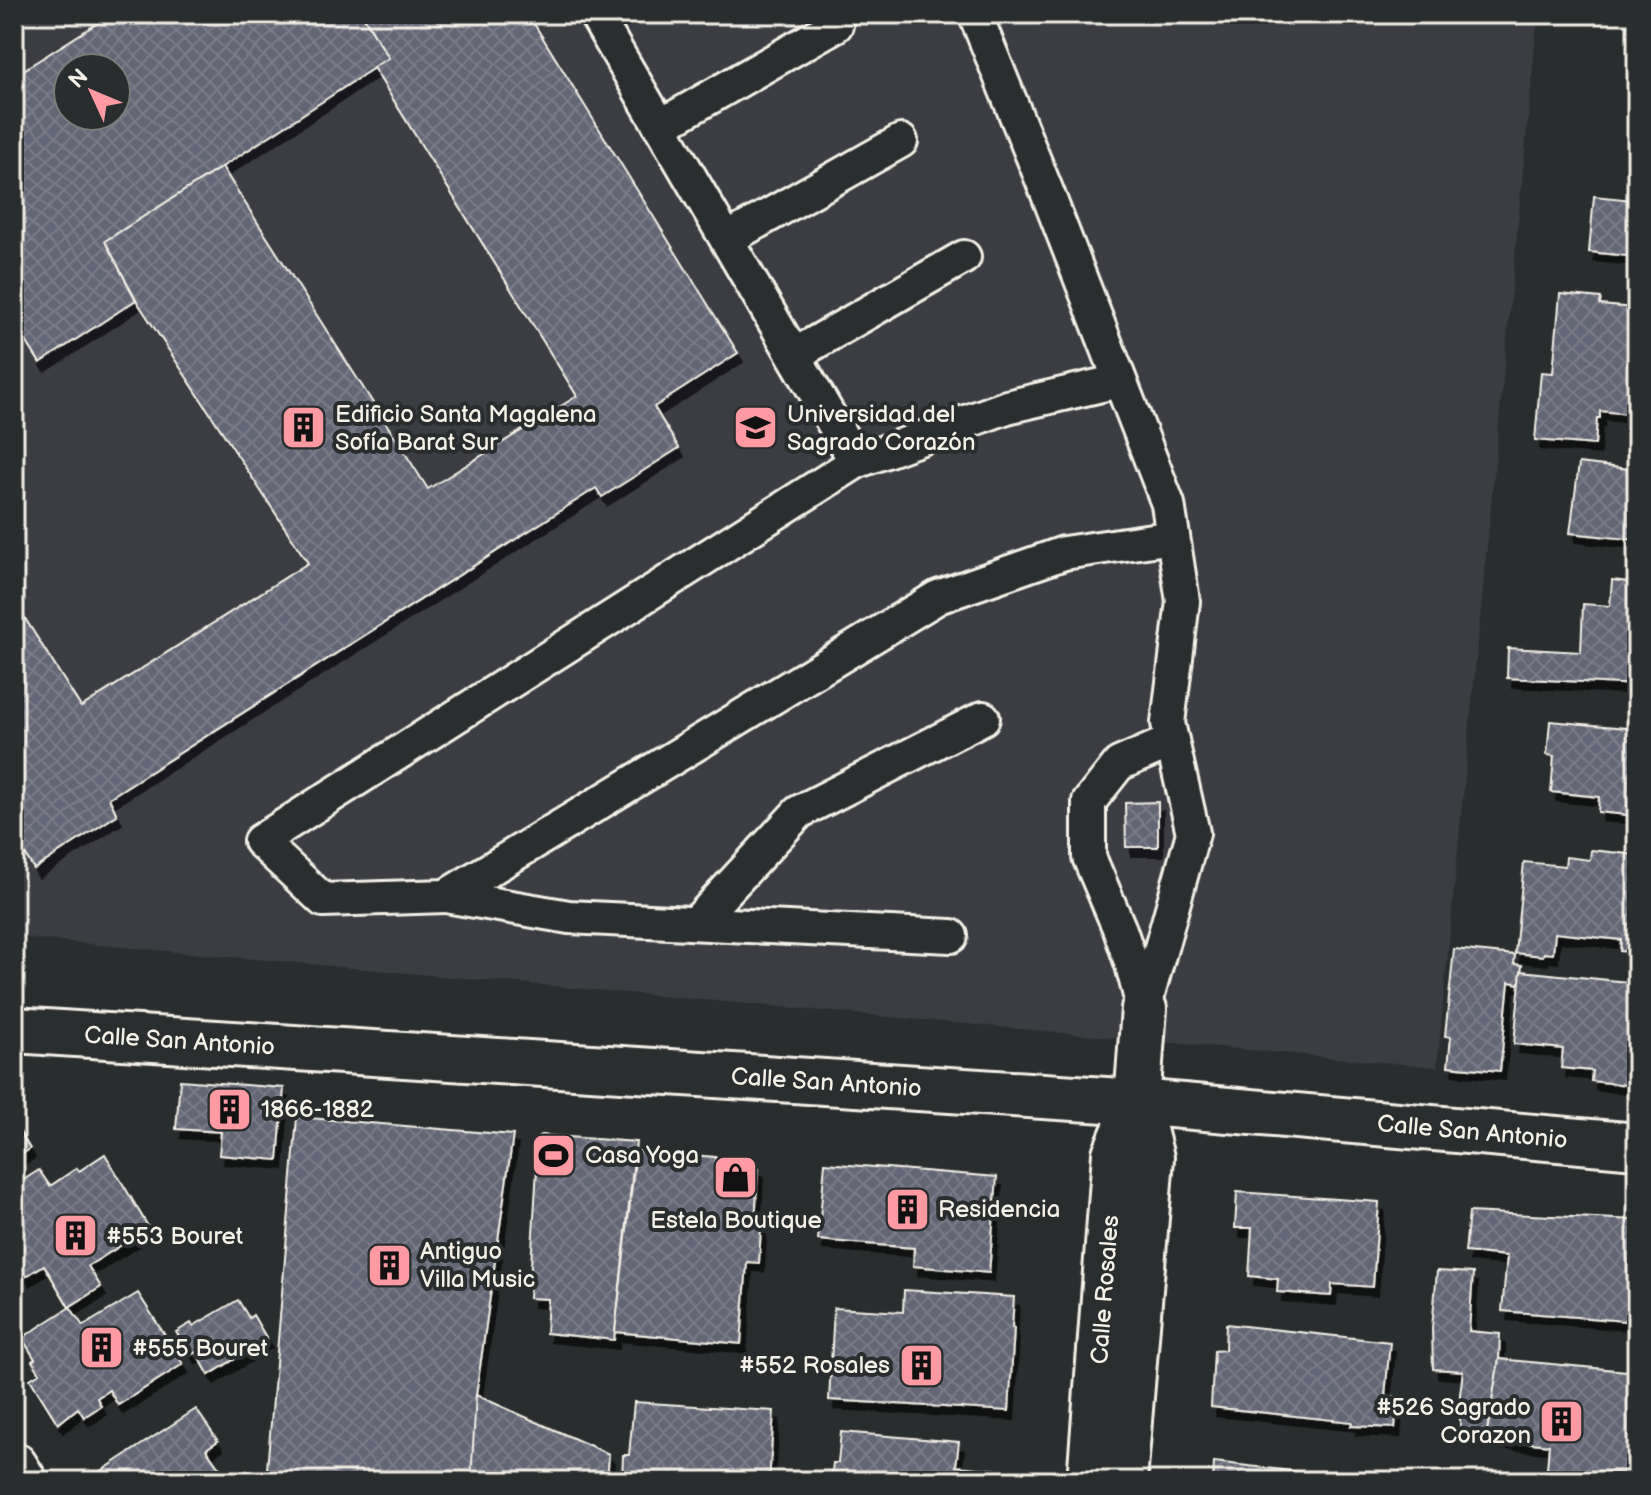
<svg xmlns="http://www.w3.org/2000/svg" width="1651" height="1495" font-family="'Balsamiq Sans',sans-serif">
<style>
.built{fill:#3b3e43;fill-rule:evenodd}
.building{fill:url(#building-cross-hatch);stroke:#f4f1e8;stroke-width:2;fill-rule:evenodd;filter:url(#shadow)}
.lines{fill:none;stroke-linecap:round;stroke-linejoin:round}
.lane-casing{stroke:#f4f1e8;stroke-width:38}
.street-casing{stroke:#f4f1e8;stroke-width:50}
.lane{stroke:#2a2d2e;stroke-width:32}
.street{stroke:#2a2d2e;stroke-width:44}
.labels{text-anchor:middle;stroke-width:8;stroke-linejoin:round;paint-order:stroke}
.poi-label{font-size:24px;fill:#f4f1e8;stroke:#2a2d2e;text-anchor:start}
.street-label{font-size:24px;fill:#f4f1e8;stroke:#2a2d2e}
</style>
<defs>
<pattern id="building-cross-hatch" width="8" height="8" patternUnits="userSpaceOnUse" patternTransform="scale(2)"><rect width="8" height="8" fill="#646675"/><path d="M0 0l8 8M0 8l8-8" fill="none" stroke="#7b7c89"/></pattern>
<filter id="shadow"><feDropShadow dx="5" dy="9" stdDeviation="0" flood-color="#0009"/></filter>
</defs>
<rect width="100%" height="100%" fill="#2a2d2e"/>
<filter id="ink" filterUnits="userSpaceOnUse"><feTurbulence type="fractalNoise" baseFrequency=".0125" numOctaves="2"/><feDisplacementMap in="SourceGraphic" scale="16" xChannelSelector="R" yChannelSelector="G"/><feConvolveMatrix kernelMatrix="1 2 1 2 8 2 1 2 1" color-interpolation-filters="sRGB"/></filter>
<g filter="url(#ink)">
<path class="built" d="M 14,14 L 1538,14 L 1437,1067 L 14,937 ZM 68,68 L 116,68 L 116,116 L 68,116 Z"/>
<g class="building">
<path d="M 112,14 L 362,14 L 389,58 L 222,167 L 105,241 L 136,300 L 40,363 L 14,322 L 14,76 ZM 68,68 L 116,68 L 116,116 L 68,116 Z"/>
<path d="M 362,14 L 528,14 L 738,353 L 654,407 L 679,448 L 602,497 L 596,488 L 109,798 L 117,815 L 34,869 L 14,836 L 14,601 L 81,707 L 308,563 L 136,300 L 105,241 L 222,167 L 428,489 L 577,396 L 373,67 L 389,58 Z"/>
<path d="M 1637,165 L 1637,257 L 1589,252 L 1594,196 L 1633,200 Z"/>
<path d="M 1560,294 L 1601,298 L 1600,305 L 1635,308 L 1633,327 L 1637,327 L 1637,415 L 1600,411 L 1600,418 L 1597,418 L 1595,445 L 1535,440 L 1541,372 L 1553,373 Z"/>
<path d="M 1579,463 L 1637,470 L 1637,540 L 1570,533 Z"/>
<path d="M 1612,580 L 1637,583 L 1637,685 L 1507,678 L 1508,648 L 1581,652 L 1583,604 L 1610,606 Z"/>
<path d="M 1550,721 L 1637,729 L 1636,816 L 1598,812 L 1599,797 L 1551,792 L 1554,756 L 1547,755 Z"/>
<path d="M 1158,802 L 1158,847 L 1126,847 L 1125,803 Z"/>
<path d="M 1591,850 L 1637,855 L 1637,953 L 1620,951 L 1621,940 L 1555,933 L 1553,954 L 1544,953 L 1543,956 L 1515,953 L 1524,862 L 1565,866 L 1566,857 L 1590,860 Z"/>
<path d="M 1454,949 L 1515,955 L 1514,964 L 1522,965 L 1520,984 L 1509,982 L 1500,1071 L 1448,1066 L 1451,1037 L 1445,1036 Z"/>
<path d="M 1521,971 L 1637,983 L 1637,1086 L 1591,1081 L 1592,1071 L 1561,1068 L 1563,1049 L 1514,1044 Z"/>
<path d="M 180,1080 L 284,1088 L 278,1160 L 219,1155 L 221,1132 L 176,1129 Z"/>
<path d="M 297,1117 L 513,1135 L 476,1395 L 473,1481 L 266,1481 Z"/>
<path d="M 14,1122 L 30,1149 L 14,1159 Z"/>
<path d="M 541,1135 L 636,1142 L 614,1340 L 546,1333 L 548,1299 L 529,1298 L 539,1136 Z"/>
<path d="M 636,1151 L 716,1157 L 715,1166 L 758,1168 L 755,1226 L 761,1226 L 759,1263 L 747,1262 L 741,1344 L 615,1332 Z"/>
<path d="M 105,1154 L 149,1228 L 88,1266 L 101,1287 L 69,1307 L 44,1265 L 25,1277 L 14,1260 L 14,1186 L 39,1170 L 50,1186 L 77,1168 L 79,1171 Z"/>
<path d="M 825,1163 L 997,1177 L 989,1273 L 913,1266 L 914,1248 L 818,1240 Z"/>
<path d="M 1237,1192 L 1379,1202 L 1373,1287 L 1332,1284 L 1331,1296 L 1277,1292 L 1278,1279 L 1249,1276 L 1252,1228 L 1235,1228 Z"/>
<path d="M 1469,1212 L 1637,1220 L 1637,1251 L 1633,1282 L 1637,1283 L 1637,1322 L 1502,1311 L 1507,1256 L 1465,1252 Z"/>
<path d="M 1437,1271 L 1473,1273 L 1469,1331 L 1500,1334 L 1499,1359 L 1486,1438 L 1460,1436 L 1460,1394 L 1463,1371 L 1433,1369 L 1432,1328 Z"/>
<path d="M 904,1290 L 1014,1297 L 1012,1328 L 1014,1328 L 1009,1411 L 829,1400 L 834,1308 L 903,1312 Z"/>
<path d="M 138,1293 L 183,1364 L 118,1405 L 109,1390 L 97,1398 L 101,1406 L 84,1417 L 78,1408 L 58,1424 L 30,1379 L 40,1373 L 32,1361 L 35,1359 L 22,1338 L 70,1307 L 83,1326 Z"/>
<path d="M 238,1300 L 249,1318 L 253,1315 L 267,1339 L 209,1375 L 196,1352 L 191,1355 L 176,1332 L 191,1323 L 193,1326 Z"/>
<path d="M 1226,1324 L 1390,1342 L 1385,1396 L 1398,1397 L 1395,1428 L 1351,1426 L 1352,1422 L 1211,1407 L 1214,1351 L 1225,1350 Z"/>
<path d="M 1499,1359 L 1637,1372 L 1637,1404 L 1630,1474 L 1547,1469 L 1549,1445 L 1486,1438 Z"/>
<path d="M 476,1395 L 609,1454 L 607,1481 L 471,1481 Z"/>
<path d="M 634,1402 L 774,1411 L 769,1481 L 622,1481 L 623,1455 L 629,1455 Z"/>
<path d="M 196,1409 L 218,1441 L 206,1449 L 221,1470 L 204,1481 L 86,1481 Z"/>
<path d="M 841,1432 L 959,1442 L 956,1466 L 999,1470 L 997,1481 L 831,1481 L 833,1463 L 838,1463 Z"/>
<path d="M 1214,1462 L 1379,1481 L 1213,1481 Z"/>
</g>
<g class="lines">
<defs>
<g id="lane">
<path d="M 595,14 L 856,462"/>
<path d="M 975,14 L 1047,192 L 1168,504 L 1183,601 L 1168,723 L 1193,833 L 1144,1009"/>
<path d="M 660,126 L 836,25"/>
<path d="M 727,239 L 901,141"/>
<path d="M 794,355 L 964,257"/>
<path d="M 1119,381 L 1007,407 L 856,462 L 260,841 L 323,900 L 446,896 L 938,597 L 1064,553 L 1173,537"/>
<path d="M 446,896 L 569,917 L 951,936"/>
<path d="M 696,923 L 799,812 L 983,718"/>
<path d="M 1143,1007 L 1132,965 L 1120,930 L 1089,857 L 1089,802 L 1119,764 L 1172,741"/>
</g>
<g id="street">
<path id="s1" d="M 14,1030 L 1137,1102 L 1637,1146"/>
<path d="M 14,1465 L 24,1481"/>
<path id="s2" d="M 1090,1481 L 1115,1154 L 1137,1102"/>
<path d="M 1124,1481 L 1151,1158 L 1137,1102 L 1144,1009"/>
</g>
</defs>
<use href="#lane" class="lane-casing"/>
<use href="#street" class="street-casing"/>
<use href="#lane" class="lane"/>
<use href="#street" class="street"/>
</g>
</g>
<defs>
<symbol id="building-square" viewBox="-11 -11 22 22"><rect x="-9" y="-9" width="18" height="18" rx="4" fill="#ff9aa2" stroke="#2a2d2e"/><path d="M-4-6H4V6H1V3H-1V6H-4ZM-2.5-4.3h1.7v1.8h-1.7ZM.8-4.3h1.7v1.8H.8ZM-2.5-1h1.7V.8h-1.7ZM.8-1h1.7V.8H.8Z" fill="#111"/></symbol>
<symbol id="university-square" viewBox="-11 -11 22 22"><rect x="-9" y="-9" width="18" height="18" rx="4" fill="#ff9aa2" stroke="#2a2d2e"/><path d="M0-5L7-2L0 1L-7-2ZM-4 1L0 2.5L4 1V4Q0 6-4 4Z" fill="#111"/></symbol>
<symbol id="stadium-square" viewBox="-11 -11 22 22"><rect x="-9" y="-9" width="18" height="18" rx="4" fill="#ff9aa2" stroke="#2a2d2e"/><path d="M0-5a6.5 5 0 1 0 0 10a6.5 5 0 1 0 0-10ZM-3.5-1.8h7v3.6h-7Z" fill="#111"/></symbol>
<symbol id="shop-square" viewBox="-11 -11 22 22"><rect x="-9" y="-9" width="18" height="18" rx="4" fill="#ff9aa2" stroke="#2a2d2e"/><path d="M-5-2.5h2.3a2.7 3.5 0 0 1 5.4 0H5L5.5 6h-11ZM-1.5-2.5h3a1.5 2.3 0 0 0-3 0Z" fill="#111"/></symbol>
</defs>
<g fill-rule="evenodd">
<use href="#building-square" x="278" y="402" width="51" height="51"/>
<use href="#university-square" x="730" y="402" width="51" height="51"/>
<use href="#building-square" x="204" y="1084" width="51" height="51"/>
<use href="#stadium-square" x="528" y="1130" width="51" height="51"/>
<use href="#shop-square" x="710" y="1152" width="51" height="51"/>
<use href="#building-square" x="882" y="1184" width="51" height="51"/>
<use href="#building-square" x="50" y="1210" width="51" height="51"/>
<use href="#building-square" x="364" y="1240" width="51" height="51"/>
<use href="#building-square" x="76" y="1322" width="51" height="51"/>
<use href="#building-square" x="896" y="1340" width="51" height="51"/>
<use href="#building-square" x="1536" y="1396" width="51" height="51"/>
</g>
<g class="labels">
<g class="poi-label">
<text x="335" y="422">Edificio Santa Magalena<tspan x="335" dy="28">Sofía Barat Sur</tspan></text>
<text x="787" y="422">Universidad del<tspan x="787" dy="28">Sagrado Corazón</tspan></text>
<text x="261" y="1117">1866-1882</text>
<text x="585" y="1163">Casa Yoga</text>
<text x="938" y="1217">Residencia</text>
<text x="736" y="1228" text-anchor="middle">Estela Boutique</text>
<text x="106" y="1244">#553 Bouret</text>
<text x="420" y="1259">Antiguo<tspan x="420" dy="28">Villa Music</tspan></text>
<text x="132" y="1356">#555 Bouret</text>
<text x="890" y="1373" text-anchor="end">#552 Rosales</text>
<text x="1531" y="1415" text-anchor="end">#526 Sagrado<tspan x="1531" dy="28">Corazon</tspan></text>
</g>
<g class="street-label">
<text dy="8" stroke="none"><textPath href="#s1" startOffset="166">Calle San Antonio</textPath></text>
<text dy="8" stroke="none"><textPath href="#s1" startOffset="814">Calle San Antonio</textPath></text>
<text dy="8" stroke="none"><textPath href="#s1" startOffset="1462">Calle San Antonio</textPath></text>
<text dy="8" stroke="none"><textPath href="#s2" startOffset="192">Calle Rosales</textPath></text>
</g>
</g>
<rect width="1651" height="1495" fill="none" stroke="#2a2d2e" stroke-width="48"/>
<rect x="24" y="24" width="1603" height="1447" fill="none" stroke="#f4f1e8" stroke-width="3" filter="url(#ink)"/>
<g transform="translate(92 92) rotate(314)"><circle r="38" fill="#2a2d2e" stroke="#7b7b78" stroke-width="2"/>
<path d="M0-6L14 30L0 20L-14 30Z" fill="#ff9aa2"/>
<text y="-12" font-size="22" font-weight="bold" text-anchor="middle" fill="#f4f1e8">N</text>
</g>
</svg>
